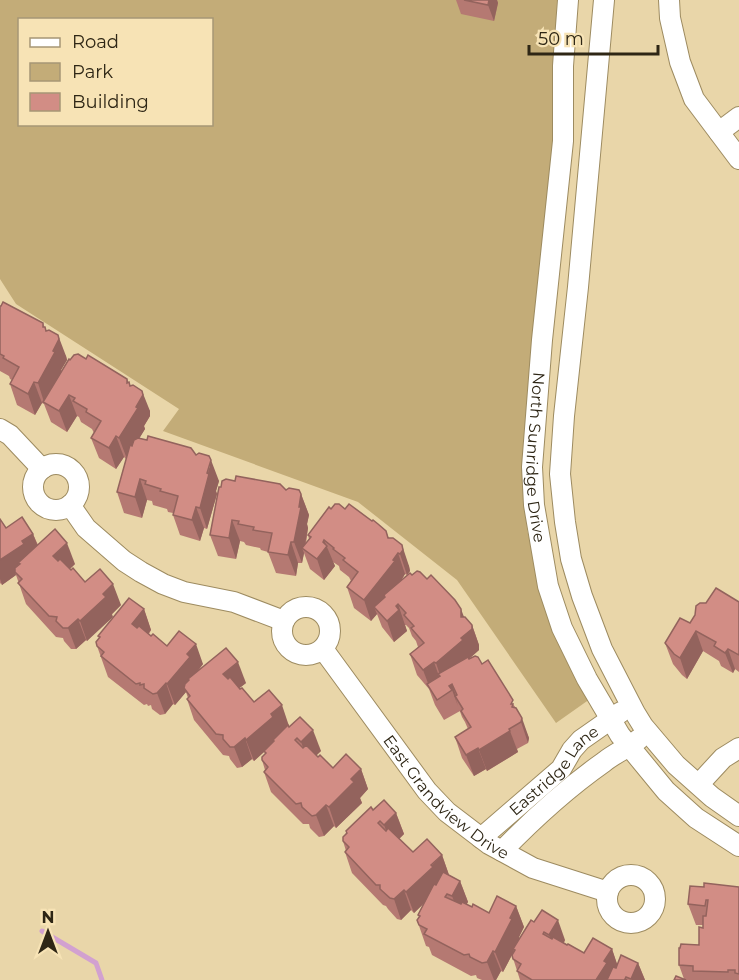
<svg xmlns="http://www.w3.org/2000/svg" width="739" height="980" font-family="Montserrat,sans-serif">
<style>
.green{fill:#c3ac78;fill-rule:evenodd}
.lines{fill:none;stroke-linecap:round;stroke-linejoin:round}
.stream{stroke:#d2a1d0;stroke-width:5}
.minor-casing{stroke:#9d8b60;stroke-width:22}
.minor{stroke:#fff;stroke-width:20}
.wall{fill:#b57972}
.shaded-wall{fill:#93635d}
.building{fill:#d28d85;stroke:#93635d;stroke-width:1.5}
.labels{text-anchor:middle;stroke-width:5;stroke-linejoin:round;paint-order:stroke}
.street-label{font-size:16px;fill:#2e2615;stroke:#f7e3b5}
</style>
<rect width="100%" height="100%" fill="#e9d6a9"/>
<path class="green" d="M 0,0 L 557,0 L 553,155 L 525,468 L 527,530 L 540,579 L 590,699 L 556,723 L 457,580 L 358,502 L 163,431 L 179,409 L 16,304 L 0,279 ZM 20,20 L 212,20 L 212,124 L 20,124 Z"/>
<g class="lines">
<path class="stream" d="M 42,931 L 96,963 L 102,980"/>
<defs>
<g id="minor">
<path id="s1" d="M 568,0 L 563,66 L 563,141 L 542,340 L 532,467 L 534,505 L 548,586 L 562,628 L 587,679 L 620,735 L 666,791 L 696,818 L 739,846"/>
<path d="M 604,0 L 578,287 L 564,416 L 560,474 L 565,522 L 571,559 L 582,596 L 602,649 L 635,713 L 643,726 L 676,765 L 712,797 L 739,816"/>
<path d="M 669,0 L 670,18 L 680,62 L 694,99 L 739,159"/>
<path d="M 719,132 L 739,117"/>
<path d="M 0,429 L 10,435 L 42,469"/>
<circle cx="56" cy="487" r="23"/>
<path d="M 70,505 L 86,528 L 124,561 L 141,572 L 163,584 L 184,592 L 234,602 L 284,621"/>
<circle cx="306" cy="631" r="24"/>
<path id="s2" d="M 323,649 L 427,791 L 447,812 L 489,844 L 533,868 L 608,892"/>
<path d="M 699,784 L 723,758 L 739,748"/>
<path id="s3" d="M 481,838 L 561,769 L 572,750 L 581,740 L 621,712"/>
<path d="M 502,851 C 533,819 567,788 604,762 C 615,753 628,748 639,739"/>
<circle cx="631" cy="899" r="24"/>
</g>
</defs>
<use href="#minor" class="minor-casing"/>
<use href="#minor" class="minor"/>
</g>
<g class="wall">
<path d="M 456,0 L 497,0 L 498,3 L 494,21 L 461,14 Z"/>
<path d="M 0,306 L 43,323 L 46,331 L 66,356 L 67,360 L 61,370 L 62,372 L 70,360 L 86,359 L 127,379 L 130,386 L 150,411 L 150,416 L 144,426 L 145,429 L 139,438 L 196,455 L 219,481 L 216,491 L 217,494 L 207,529 L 204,528 L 200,541 L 180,535 L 173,515 L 173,513 L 168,512 L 167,509 L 153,505 L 152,501 L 147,500 L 142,518 L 124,513 L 117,492 L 126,459 L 124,457 L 116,469 L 99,458 L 91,438 L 94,433 L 92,429 L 81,422 L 79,417 L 77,416 L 67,432 L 51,422 L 44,404 L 42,403 L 35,415 L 17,405 L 10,384 L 12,380 L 10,379 L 9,376 L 0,371 Z"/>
<path d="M 221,487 L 286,490 L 301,494 L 309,515 L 307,524 L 308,528 L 306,544 L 309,539 L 308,535 L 331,509 L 345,509 L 389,538 L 409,566 L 410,571 L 407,575 L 405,574 L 402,579 L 402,580 L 464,617 L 472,625 L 479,645 L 479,650 L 470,658 L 470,659 L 482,664 L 516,708 L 529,738 L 528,743 L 517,749 L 518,752 L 487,771 L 486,769 L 474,776 L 462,758 L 455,737 L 468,729 L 465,722 L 462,717 L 458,706 L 460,711 L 444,720 L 435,705 L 429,689 L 417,675 L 410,654 L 418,647 L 416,641 L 412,636 L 409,628 L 406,625 L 405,625 L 407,631 L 394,642 L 382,627 L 377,614 L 371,621 L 354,608 L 347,587 L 351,581 L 349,577 L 340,570 L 339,566 L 333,562 L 335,566 L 324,580 L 310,569 L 304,553 L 302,563 L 298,563 L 296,576 L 276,573 L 268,552 L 261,550 L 260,548 L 246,545 L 244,542 L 240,541 L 236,559 L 218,556 L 210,535 Z"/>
<path d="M 0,519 L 6,528 L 33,534 L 38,545 L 75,564 L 70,569 L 85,582 L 121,605 L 112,614 L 87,641 L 86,640 L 76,649 L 71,649 L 64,641 L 63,638 L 56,637 L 26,604 L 16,575 L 2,585 L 1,583 L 0,584 Z"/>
<path d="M 739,602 L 739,672 L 735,669 L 733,673 L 721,666 L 719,661 L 703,651 L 687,679 L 682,675 L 673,664 L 665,643 L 690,623 L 706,603 Z"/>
<path d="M 144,609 L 151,630 L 149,634 L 167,646 L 203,664 L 198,671 L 246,683 L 239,688 L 254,702 L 289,726 L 289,727 L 321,751 L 316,755 L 333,768 L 361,769 L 368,789 L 360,798 L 362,803 L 336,828 L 334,826 L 324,836 L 319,837 L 310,828 L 309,824 L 303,824 L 271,792 L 264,772 L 265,770 L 262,760 L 265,753 L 264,752 L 254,761 L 252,759 L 242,767 L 237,768 L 230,759 L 229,756 L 223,755 L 194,720 L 187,699 L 188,698 L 186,692 L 175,705 L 173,704 L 165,714 L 160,715 L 152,709 L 151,705 L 148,706 L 147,704 L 144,705 L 108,677 L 97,646 L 99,638 L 98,636 Z"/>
<path d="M 373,810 L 396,813 L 404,834 L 399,839 L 413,852 L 442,855 L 449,875 L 460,881 L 468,902 L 466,904 L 489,913 L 516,906 L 524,927 L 519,937 L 519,939 L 531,920 L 565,940 L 564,943 L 584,953 L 612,949 L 617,964 L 638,963 L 645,980 L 520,980 L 512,955 L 514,951 L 503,972 L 501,971 L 496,980 L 482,980 L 477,978 L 476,975 L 471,976 L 432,955 L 429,947 L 426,946 L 417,920 L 419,917 L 418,915 L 424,903 L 414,913 L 411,910 L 401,920 L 397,919 L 388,909 L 386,906 L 383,905 L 352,873 L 345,852 L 346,851 L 343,841 L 346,833 L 346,831 Z"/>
<path d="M 704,887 L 739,887 L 739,980 L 674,980 L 684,979 L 679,965 L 699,945 L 703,925 L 696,925 L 688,904 Z"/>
</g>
<g class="shaded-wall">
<path d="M 489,0 L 497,0 L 498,3 L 494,21 L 488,5 Z"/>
<path d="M 58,335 L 66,356 L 67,360 L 61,370 L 62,373 L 44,402 L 38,383 L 53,350 Z"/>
<path d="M 127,379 L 137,405 L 142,391 L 150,411 L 150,416 L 144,426 L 145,429 L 127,459 L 119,438 L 127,383 Z"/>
<path d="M 34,382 L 42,403 L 35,415 L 28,394 Z"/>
<path d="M 69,395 L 77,416 L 67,432 L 59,411 Z"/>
<path d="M 116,436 L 124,457 L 116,469 L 109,448 Z"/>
<path d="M 211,460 L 219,481 L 216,491 L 217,494 L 207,529 L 200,508 Z"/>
<path d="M 140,479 L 147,500 L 142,518 L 135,497 Z"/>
<path d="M 301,494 L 309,515 L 307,524 L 308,528 L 304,550 L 302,548 L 304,553 L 302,563 L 294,542 Z"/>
<path d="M 196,507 L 204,528 L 200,541 L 192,520 Z"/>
<path d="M 232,520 L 240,541 L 236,559 L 229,538 Z"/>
<path d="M 386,531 L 394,552 L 398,553 L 405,574 L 402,579 L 403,582 L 384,595 L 386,603 L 374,607 L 377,614 L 371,621 L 364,600 L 388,538 Z"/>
<path d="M 33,534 L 41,554 L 20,564 L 18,563 L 22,572 L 15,572 L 16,575 L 2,585 L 0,579 L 0,560 L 22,541 Z"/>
<path d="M 324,540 L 335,566 L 324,580 L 317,559 L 323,542 Z"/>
<path d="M 291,542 L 298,563 L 296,576 L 288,555 Z"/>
<path d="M 67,543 L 75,564 L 61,577 L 53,556 Z"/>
<path d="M 402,545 L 409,566 L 410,571 L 407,575 L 400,554 Z"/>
<path d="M 113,584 L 121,605 L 112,614 L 113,617 L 87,641 L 80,621 L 103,594 Z"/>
<path d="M 398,604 L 407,631 L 394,642 L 387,621 Z"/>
<path d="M 144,609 L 151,630 L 139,645 L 132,624 Z"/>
<path d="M 461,609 L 469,630 L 472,625 L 479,645 L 479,650 L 470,658 L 471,661 L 443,684 L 436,663 L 461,617 Z"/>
<path d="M 78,619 L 86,640 L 76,649 L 68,628 Z"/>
<path d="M 696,631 L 703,651 L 687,679 L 680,658 Z"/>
<path d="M 196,644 L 203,664 L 196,673 L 188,679 L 191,686 L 184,688 L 186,692 L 175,705 L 167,684 L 187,654 Z"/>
<path d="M 728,649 L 735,669 L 733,673 L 725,653 Z"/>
<path d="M 238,662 L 246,683 L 231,695 L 223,674 Z"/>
<path d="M 434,662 L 441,682 L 431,691 L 423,670 Z"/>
<path d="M 166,683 L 173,704 L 165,714 L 157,693 Z"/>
<path d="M 452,684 L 458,701 L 455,696 L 458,706 L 452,690 L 449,686 Z"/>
<path d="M 282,705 L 289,726 L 280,734 L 274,743 L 254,761 L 246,740 L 271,714 Z"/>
<path d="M 522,718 L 529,738 L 528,743 L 521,722 Z"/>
<path d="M 313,730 L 321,751 L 309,763 L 301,742 Z"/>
<path d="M 510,731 L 518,752 L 487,771 L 479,750 Z"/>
<path d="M 245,738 L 252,759 L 242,767 L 234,747 Z"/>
<path d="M 478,748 L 486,769 L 474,776 L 466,755 Z"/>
<path d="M 361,769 L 368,789 L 360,798 L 362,803 L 336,828 L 329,807 L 351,779 Z"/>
<path d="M 326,805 L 334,826 L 324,836 L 316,815 Z"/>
<path d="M 396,813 L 404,834 L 392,846 L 384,825 Z"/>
<path d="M 442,855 L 449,875 L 441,887 L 414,913 L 406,892 Z"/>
<path d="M 460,881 L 468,902 L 460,917 L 452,896 Z"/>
<path d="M 404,890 L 411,910 L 401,920 L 394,899 Z"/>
<path d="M 516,906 L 524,927 L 519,937 L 520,940 L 513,949 L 514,951 L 503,972 L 495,952 Z"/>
<path d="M 558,920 L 565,940 L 556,956 L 549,935 Z"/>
<path d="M 612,949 L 619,970 L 613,980 L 596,980 L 604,961 Z"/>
<path d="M 493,951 L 501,971 L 496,980 L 494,980 L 487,962 Z"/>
<path d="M 638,963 L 645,980 L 632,980 L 631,979 Z"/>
</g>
<g class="building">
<path d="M 464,0 L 489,0 L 488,5 Z"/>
<path d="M 3,302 L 43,323 L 43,327 L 45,327 L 46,331 L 49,330 L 58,335 L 59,339 L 53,351 L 55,352 L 38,383 L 34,382 L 28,394 L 10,384 L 19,367 L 3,358 L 4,356 L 0,354 L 0,306 L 1,306 Z"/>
<path d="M 78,354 L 86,359 L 88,355 L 127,379 L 127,383 L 129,382 L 130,386 L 133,385 L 142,391 L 143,395 L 136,407 L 138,408 L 119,438 L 116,436 L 109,448 L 91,438 L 101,421 L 86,412 L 87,409 L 73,401 L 75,398 L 69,395 L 59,411 L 43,402 L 69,359 L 70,360 L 74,355 Z"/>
<path d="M 148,436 L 191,448 L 196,455 L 199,453 L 209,456 L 211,460 L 207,473 L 209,474 L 200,508 L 196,507 L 192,520 L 173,515 L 178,496 L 160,491 L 161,489 L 145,484 L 146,481 L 140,479 L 135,497 L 117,492 L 130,445 L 132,446 L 134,440 L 138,438 L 147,440 Z"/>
<path d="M 236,476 L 280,484 L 286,490 L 289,488 L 299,490 L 301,494 L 299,507 L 301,507 L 294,542 L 291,542 L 288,555 L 268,552 L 272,533 L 253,530 L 254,527 L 238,524 L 239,521 L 232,520 L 229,538 L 210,535 L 219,487 L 221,487 L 222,481 L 226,479 L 235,481 Z"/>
<path d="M 335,504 L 339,504 L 345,509 L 349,504 L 372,521 L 373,520 L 378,524 L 386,531 L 388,538 L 393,538 L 402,545 L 403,550 L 400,554 L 398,553 L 393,560 L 395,561 L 364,600 L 347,587 L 358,572 L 343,560 L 345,558 L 333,549 L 334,548 L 324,540 L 323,542 L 327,546 L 317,559 L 302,548 L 311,537 L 308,535 L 329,507 L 331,509 Z"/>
<path d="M 22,517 L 33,534 L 22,541 L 24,544 L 0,560 L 0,519 L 6,528 Z"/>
<path d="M 55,529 L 67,543 L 53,556 L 58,561 L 60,559 L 71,570 L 73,568 L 85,582 L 100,569 L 113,584 L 103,594 L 106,597 L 80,621 L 78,619 L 68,628 L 63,628 L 56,621 L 57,617 L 49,616 L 18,583 L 22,579 L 15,572 L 15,568 L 20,564 L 18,563 Z"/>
<path d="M 417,571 L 420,572 L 427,579 L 431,575 L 455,600 L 461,609 L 461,617 L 465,617 L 472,625 L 472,629 L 461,638 L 463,640 L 436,663 L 434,662 L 423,670 L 410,654 L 424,643 L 411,628 L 414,626 L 404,615 L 406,613 L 398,604 L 396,606 L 399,610 L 387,621 L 374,607 L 385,597 L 384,595 L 410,573 L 412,575 Z"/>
<path d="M 716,588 L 739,602 L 739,655 L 728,649 L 725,653 L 714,646 L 716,642 L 696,631 L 680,658 L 674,654 L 665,643 L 680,618 L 690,623 L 695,615 L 696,606 L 700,603 L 706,603 Z"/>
<path d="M 129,598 L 144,609 L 132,624 L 137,628 L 139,626 L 151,636 L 153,634 L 167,646 L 179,631 L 196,644 L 187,654 L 190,657 L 167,684 L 166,683 L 157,693 L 153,694 L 144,688 L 144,684 L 140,685 L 140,683 L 136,684 L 101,656 L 104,652 L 97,646 L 96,642 L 100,637 L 98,636 Z"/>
<path d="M 226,648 L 238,662 L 223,674 L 228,679 L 230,677 L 240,689 L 242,688 L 254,702 L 269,690 L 282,705 L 271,714 L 273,717 L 246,740 L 245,738 L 234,747 L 230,747 L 223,739 L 223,735 L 216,734 L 187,699 L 190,696 L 184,688 L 185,684 L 189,680 L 188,679 Z"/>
<path d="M 475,656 L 478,657 L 482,664 L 488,660 L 513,700 L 511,704 L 513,704 L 512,707 L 516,708 L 522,718 L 521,722 L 509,729 L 510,731 L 479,750 L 478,748 L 466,755 L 455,737 L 471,727 L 461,711 L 463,709 L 455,696 L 457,695 L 452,684 L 449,686 L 452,690 L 437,700 L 427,684 L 440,676 L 438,674 L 468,657 L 469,659 Z"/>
<path d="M 300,717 L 313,730 L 301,742 L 297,738 L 295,740 L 303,748 L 306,745 L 318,757 L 320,755 L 333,768 L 346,754 L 361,769 L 351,779 L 354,782 L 329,807 L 326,805 L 316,815 L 312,816 L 302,807 L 301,803 L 296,804 L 264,772 L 268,767 L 262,760 L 262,757 L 266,753 L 264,751 L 274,741 L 273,740 L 288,725 L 289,727 Z"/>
<path d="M 384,800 L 396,813 L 384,825 L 380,821 L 378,823 L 386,831 L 388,828 L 413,852 L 427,839 L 442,855 L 431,865 L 433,867 L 406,892 L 404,890 L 394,899 L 390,898 L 380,889 L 380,885 L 376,885 L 345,852 L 349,847 L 343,841 L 343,837 L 347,833 L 346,831 L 371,807 L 373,810 Z"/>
<path d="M 443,872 L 460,881 L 452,896 L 447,894 L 445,897 L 461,904 L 462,902 L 472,907 L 473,904 L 489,913 L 497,896 L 516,906 L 510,918 L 512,919 L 495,952 L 493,951 L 487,962 L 482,963 L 470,957 L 469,954 L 464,955 L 424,934 L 427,929 L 419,925 L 417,920 L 420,916 L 418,915 L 434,884 L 436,885 Z"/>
<path d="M 704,883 L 739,887 L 739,974 L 735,973 L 735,970 L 728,970 L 728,972 L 693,971 L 693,966 L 679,965 L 679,948 L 680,948 L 681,944 L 699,945 L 699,927 L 703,928 L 703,916 L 706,916 L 708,900 L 706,900 L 705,906 L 688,904 L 690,886 L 704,887 Z"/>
<path d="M 542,910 L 558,920 L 549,935 L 544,932 L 543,934 L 552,939 L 553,937 L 567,945 L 568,944 L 584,953 L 593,938 L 612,949 L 604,961 L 607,963 L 596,980 L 532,980 L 517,971 L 521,964 L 513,959 L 512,955 L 515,950 L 513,949 L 531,920 L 534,922 Z"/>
<path d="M 621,955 L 638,963 L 631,979 L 626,977 L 625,979 L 627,980 L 607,980 L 613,967 L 616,968 Z"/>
<path d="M 676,976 L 686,980 L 674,980 Z"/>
</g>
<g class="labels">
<g class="street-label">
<text dy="6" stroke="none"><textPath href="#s1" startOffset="459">North Sunridge Drive</textPath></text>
<text dy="6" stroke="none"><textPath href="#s3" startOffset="100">Eastridge Lane</textPath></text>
<text dy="6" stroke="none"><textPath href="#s2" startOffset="194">East Grandview Drive</textPath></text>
</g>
</g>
<rect x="18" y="18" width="195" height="108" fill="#f7e3b5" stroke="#a79775" stroke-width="1.5"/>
<rect x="30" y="38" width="30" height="9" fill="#ffffff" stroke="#a79775" stroke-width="1.5"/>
<text x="72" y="48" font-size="18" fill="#2e2615">Road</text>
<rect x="30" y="63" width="30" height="18" fill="#c3ac78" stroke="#a79775" stroke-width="1.5"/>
<text x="72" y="78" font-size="18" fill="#2e2615">Park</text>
<rect x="30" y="93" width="30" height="18" fill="#d28d85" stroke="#a79775" stroke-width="1.5"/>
<text x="72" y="108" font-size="18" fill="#2e2615">Building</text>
<g transform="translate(48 932)" stroke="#f7e3b5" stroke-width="4.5" paint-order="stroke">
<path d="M0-4.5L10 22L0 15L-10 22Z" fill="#2e2615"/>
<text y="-9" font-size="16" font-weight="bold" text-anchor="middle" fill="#2e2615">N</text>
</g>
<path d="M529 45v9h129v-9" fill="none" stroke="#2e2615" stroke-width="3"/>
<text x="538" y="45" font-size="18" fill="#2e2615" stroke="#f7e3b5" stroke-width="4.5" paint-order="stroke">50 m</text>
</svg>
